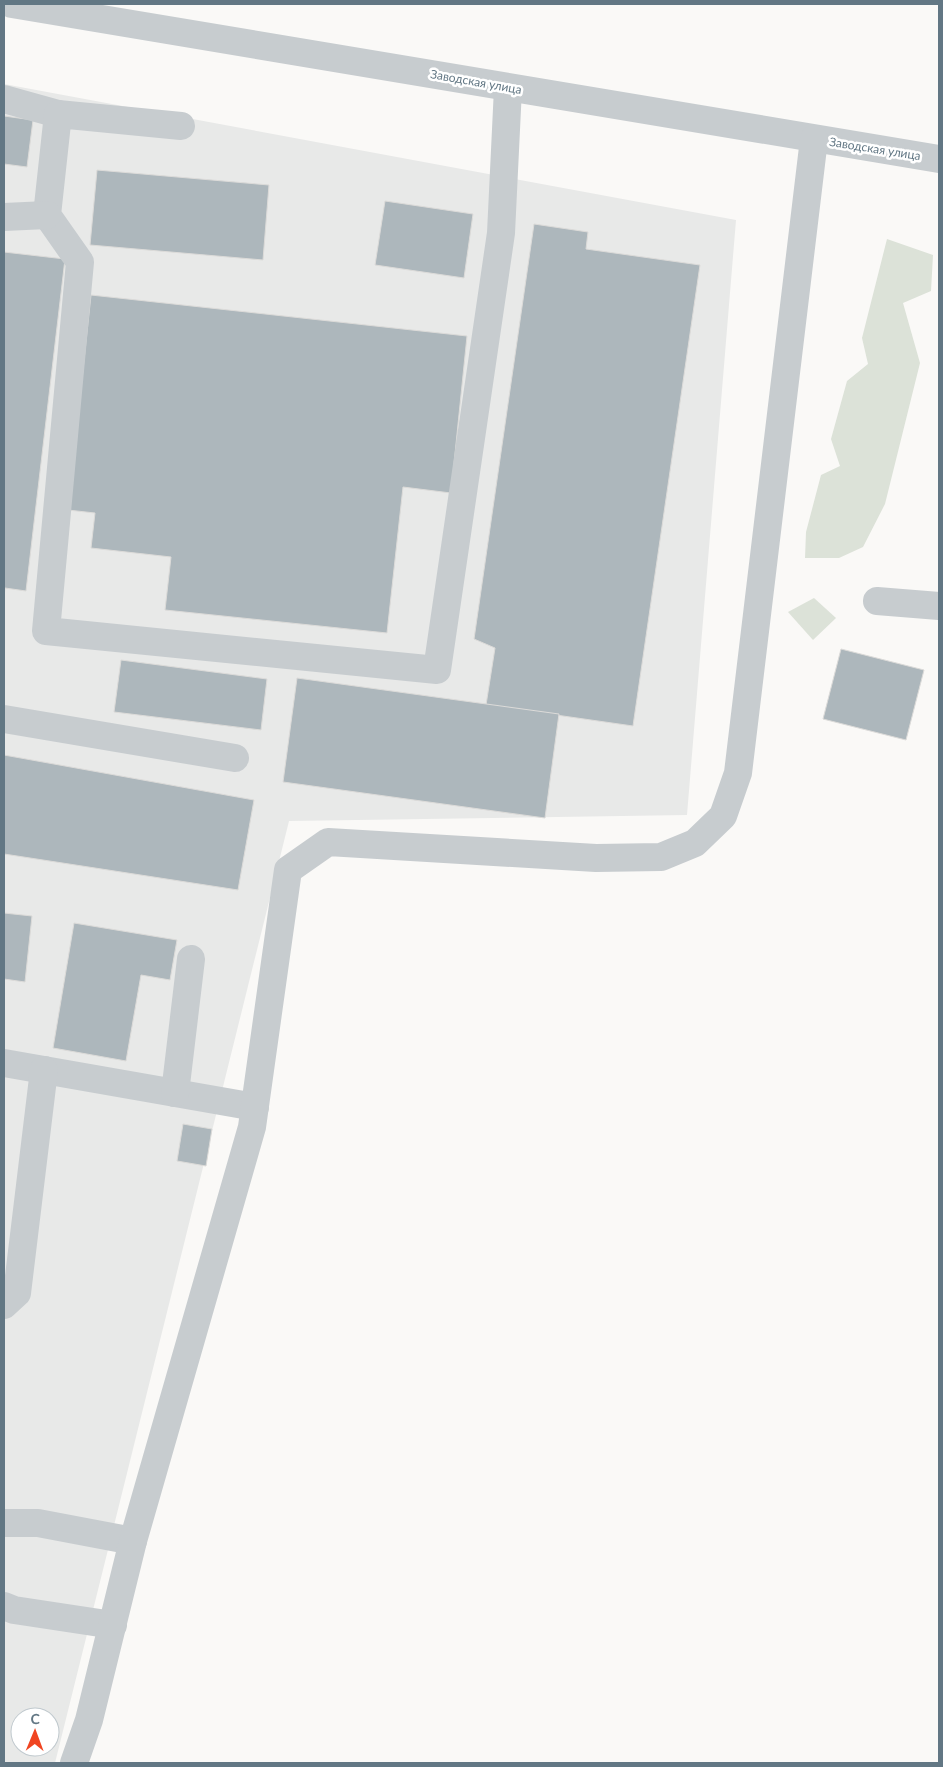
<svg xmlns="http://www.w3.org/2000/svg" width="943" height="1767" font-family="Lato,sans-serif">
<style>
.built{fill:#e8e9e8;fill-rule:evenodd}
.green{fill:#dce2d8}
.building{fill:#adb7bc;stroke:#dcdbd9}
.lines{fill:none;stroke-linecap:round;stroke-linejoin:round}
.minor{stroke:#c7cccf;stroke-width:28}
.labels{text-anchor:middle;stroke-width:5;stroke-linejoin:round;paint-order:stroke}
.street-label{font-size:12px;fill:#627784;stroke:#fff}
</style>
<rect width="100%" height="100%" fill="#faf9f7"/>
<path class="built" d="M 4,84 L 736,220 L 687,815 L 289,821 L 55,1763 L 4,1763 ZM 20,1717 L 50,1717 L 50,1747 L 20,1747 Z"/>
<g class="green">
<path d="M 887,239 L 933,255 L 931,291 L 903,303 L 920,363 L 885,504 L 863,547 L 839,558 L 805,558 L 806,532 L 821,475 L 840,466 L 831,439 L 847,381 L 868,364 L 862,338 Z"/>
<path d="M 814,598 L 836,618 L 813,640 L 788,612 Z"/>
</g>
<g class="building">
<path d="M 4,116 L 33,120 L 27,167 L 4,164 Z"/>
<path d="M 97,170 L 269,185 L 263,260 L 90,245 Z"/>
<path d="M 385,201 L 473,214 L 464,278 L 375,265 Z"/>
<path d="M 534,224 L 588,232 L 586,249 L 700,265 L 633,726 L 486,705 L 495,648 L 474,639 Z"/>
<path d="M 4,252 L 65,259 L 26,591 L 5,588 L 4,597 Z"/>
<path d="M 91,295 L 467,336 L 451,493 L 403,487 L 387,633 L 165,610 L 171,557 L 91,548 L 95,513 L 68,510 Z"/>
<path d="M 841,649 L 924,670 L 906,740 L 823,719 Z"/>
<path d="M 121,660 L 267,679 L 261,730 L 114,712 Z"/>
<path d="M 297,678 L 559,714 L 545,818 L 283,782 Z"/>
<path d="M 4,755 L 254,800 L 238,890 L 4,854 Z"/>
<path d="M 4,913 L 32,916 L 25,982 L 4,979 Z"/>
<path d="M 74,923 L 177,940 L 170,980 L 141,975 L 126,1061 L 53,1048 Z"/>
<path d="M 183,1124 L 212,1129 L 206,1166 L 177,1161 Z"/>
</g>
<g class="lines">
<g class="minor">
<path d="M 12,4 L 939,159"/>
<path d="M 4,99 L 58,114"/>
<path d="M 181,126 L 58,114 L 47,215 L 80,262 L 46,631 L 437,670 L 501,233 L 508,88"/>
<path d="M 4,217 L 47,215"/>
<path d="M 877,601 L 939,606"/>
<path d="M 4,719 L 235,758"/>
<path d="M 4,1063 L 255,1107"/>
<path d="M 175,1093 L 191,959"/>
<path d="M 4,1305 L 17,1293 L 44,1070"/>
<path d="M 4,1523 L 38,1523 L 133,1541"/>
<path d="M 4,1606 L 14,1610 L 113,1625"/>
<path d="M 74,1763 L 89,1720 L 133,1541 L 252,1127 L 288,870 L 328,842 L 596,858 L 661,857 L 695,843 L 723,816 L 738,773 L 814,139"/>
</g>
</g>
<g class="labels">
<g class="street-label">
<text transform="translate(476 82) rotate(10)" y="4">Заводская улица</text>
<text transform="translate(875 149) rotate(9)" y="4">Заводская улица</text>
</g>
</g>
<rect width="943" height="1767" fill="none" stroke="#627784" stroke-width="10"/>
<g transform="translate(35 1732) rotate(1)"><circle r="24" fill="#ffffff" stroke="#c0c9ce"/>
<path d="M0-4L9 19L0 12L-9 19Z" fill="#f04521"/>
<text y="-8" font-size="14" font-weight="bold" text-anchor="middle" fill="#627784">С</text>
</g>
</svg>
